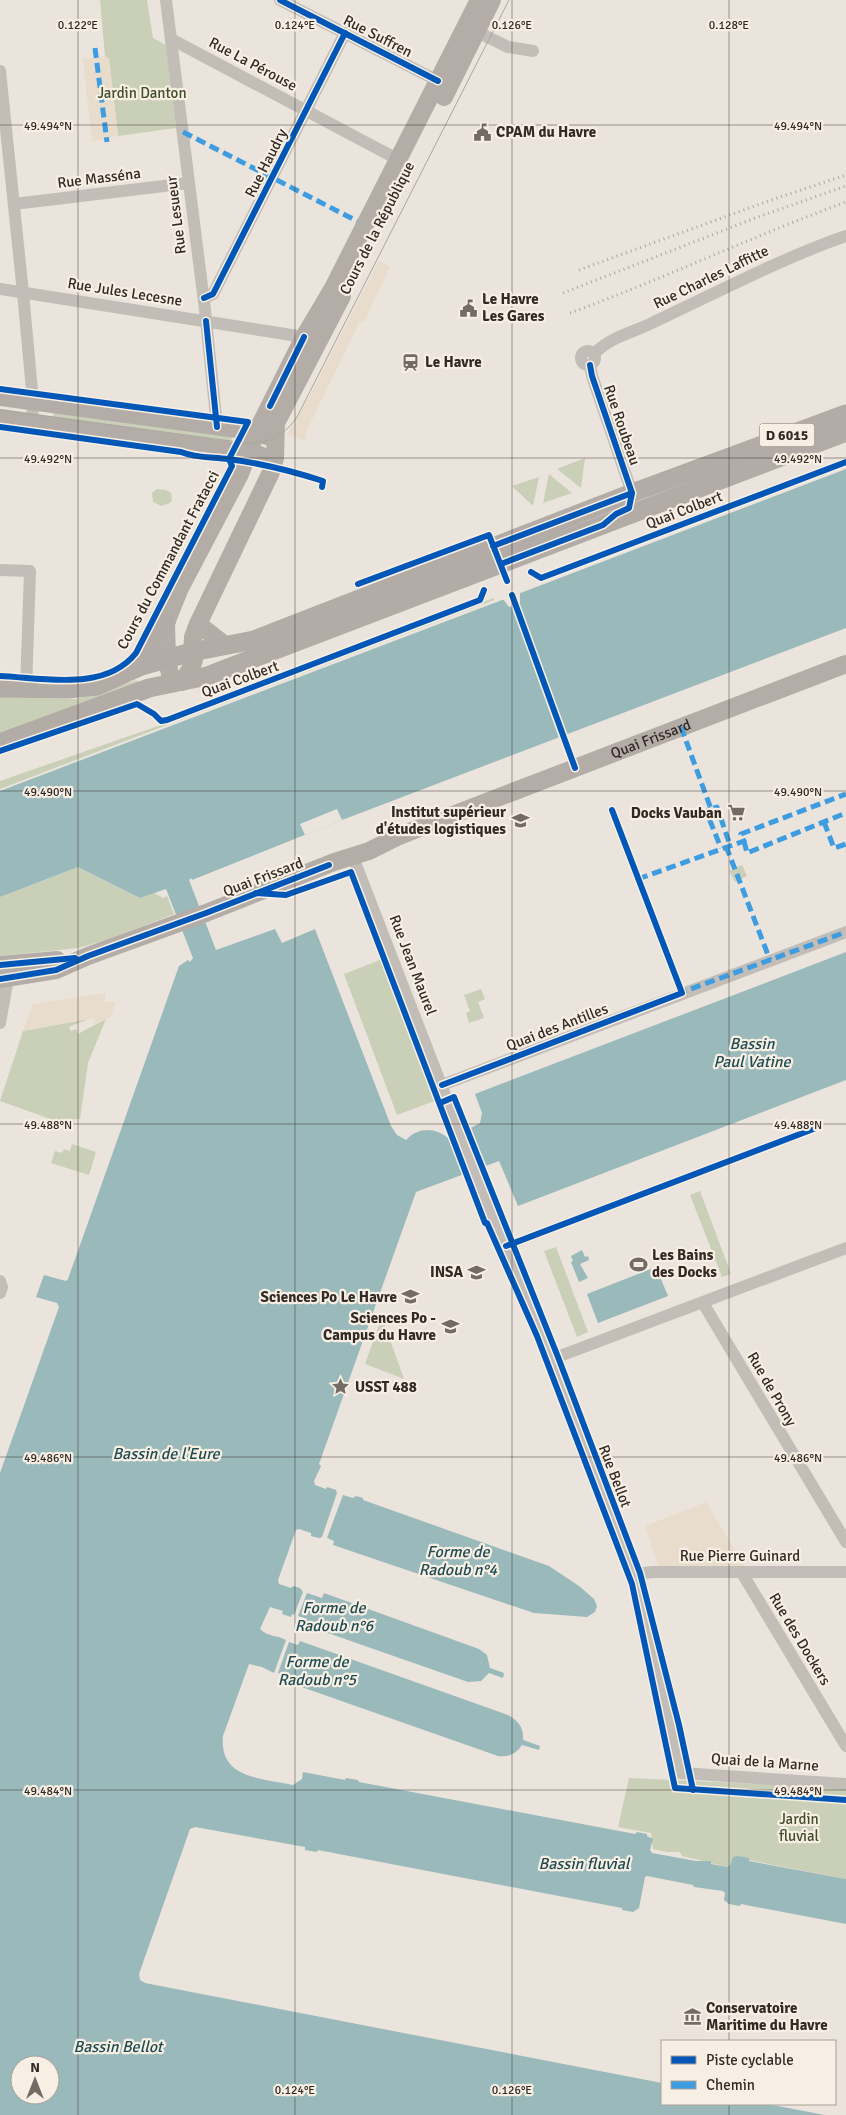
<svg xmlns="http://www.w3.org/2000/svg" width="846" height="2115" font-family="Signika,sans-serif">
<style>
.green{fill:#cacfb8}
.plaza{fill:#e8ddcc}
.water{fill:#9ab9ba;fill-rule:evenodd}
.pier{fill:#eae4dd}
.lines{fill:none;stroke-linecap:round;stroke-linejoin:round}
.street{stroke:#c3bdb7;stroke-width:12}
.secondary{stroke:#b4ada7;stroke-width:18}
.primary{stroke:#b2aba6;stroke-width:19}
.tram{stroke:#aba5a1;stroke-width:1}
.rail{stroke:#aba5a1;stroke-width:3;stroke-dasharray:1 4;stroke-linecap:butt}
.quiet{stroke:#3e9ce0;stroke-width:5;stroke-dasharray:10 5;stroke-linecap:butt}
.cycleway-casing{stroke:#f8efe4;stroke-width:9}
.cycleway{stroke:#0057b8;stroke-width:6}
.ticks{fill:none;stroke:#332a26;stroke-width:1;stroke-opacity:0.45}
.labels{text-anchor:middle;stroke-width:4.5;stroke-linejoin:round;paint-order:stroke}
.shield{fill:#f8efe4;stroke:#6e655f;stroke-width:1}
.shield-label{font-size:14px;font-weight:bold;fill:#332a26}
.street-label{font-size:15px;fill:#332a26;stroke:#f8efe4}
.park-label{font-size:15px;fill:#414f2b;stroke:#f8efe4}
.poi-label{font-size:15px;font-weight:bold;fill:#332a26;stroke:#f8efe4;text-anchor:start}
.water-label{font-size:16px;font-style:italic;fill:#1e4c52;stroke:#f8efe4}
.ticks-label{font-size:12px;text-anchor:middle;fill:#332a26;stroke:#f8efe4;stroke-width:4.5;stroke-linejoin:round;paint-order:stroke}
</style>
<rect width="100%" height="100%" fill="#eae4dd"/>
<g class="green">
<path d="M 100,0 L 147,0 L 153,38 L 166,45 L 176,128 L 118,136 L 109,59 L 105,56 Z"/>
<path d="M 54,408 L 236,431 L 228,446 L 53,422 Z"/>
<path d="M 585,458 L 581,488 L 557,469 Z"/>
<path d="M 549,474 L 572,493 L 543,503 Z"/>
<path d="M 539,477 L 533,506 L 512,486 Z"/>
<path d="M 157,489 L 166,490 L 171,493 L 172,500 L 170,503 L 161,506 L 153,502 L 152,493 Z"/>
<path d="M 494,598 L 494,600 L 0,789 L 0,781 L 178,719 Z"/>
<path d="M 137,680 L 140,688 L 0,739 L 0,697 L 75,699 L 93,695 Z"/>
<path d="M 742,865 L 747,876 L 735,882 L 729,871 Z"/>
<path d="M 78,867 L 140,898 L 154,893 L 163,898 L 167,896 L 174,914 L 106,940 L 78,948 L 0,956 L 0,897 Z"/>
<path d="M 385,958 L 437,1100 L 397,1115 L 344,974 Z"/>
<path d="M 481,989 L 485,999 L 478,1002 L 484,1018 L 469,1023 L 466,1013 L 470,1011 L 464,995 Z"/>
<path d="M 89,1019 L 69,1027 L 71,1031 L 76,1029 L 78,1034 L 106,1019 L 88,1063 L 80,1119 L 74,1119 L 73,1127 L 0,1101 L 23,1031 Z"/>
<path d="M 72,1144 L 96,1152 L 89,1175 L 51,1163 L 55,1151 L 62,1153 L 64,1149 L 70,1151 Z"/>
<path d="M 700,1191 L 731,1274 L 722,1277 L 690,1195 Z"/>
<path d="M 556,1247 L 588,1332 L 577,1337 L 544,1251 Z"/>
<path d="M 382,1317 L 404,1379 L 365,1364 Z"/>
<path d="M 629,1778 L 846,1788 L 846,1879 L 733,1857 L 730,1865 L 727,1867 L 682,1856 L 680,1852 L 667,1852 L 653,1849 L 651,1833 L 618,1827 Z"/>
</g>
<g class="plaza">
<path d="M 105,56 L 109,59 L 118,136 L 92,142 L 83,59 Z"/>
<path d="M 379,261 L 390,267 L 364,322 L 360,321 L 308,428 L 305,441 L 287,435 L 309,397 Z"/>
<path d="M 105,993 L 105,1002 L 116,1002 L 110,1018 L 95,1024 L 93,1018 L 23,1031 L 33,1004 Z"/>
<path d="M 706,1502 L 745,1567 L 660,1570 L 645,1526 Z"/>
</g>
<g class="water">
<path d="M 846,469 L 846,628 L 342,820 L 192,880 L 191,878 L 189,880 L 216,950 L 275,929 L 282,943 L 315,929 L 391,1126 L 397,1135 L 406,1140 C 418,1127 435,1127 448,1138 L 470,1131 L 469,1129 L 480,1123 L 482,1113 L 475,1094 L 846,952 L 846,1080 L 518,1206 L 499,1161 L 416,1192 L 319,1464 L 321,1466 L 314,1481 L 315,1485 L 326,1489 L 327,1487 L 336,1490 L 337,1493 L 322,1537 L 319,1538 L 311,1536 L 311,1533 L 299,1529 L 296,1530 L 278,1580 L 279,1584 L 291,1588 L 293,1586 L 300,1588 L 303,1592 L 294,1615 L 292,1614 L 291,1617 L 282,1614 L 283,1611 L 270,1607 L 260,1629 C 268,1637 277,1635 286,1640 L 274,1673 L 262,1667 L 249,1664 L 223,1736 C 219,1779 261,1778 293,1785 L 302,1779 L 303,1772 L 345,1780 L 346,1778 L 358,1780 L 359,1782 L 635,1834 L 637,1832 L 647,1834 L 647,1836 L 653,1839 L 650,1850 L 652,1853 L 696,1861 L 711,1861 L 711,1864 L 727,1867 L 730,1865 L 733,1857 L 738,1856 L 749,1858 L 749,1861 L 846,1879 L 846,1924 L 741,1904 L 740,1906 L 729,1904 L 724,1900 L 725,1893 L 723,1891 L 694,1887 L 693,1885 L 647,1876 L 645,1877 L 639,1908 L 633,1912 L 622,1910 L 622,1908 L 318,1850 L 317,1852 L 305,1850 L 305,1847 L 195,1827 L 190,1829 L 139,1974 L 140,1980 L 145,1983 L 662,2083 L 662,2104 L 767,2104 L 825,2115 L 0,2115 L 0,1473 L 59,1307 L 57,1303 L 36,1297 L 44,1275 L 66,1281 L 68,1279 L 179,966 L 188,960 L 190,962 L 193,958 L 166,889 L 140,898 L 78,867 L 0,897 L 0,791 ZM 20,2065 L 50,2065 L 50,2095 L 20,2095 Z"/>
<path d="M 582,1250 L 585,1257 L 588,1256 L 589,1260 L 580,1264 L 588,1278 L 579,1282 L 571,1262 L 573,1261 L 571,1256 Z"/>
<path d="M 656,1267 L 668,1296 L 598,1323 L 587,1294 Z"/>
<path d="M 343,1495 L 353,1498 L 356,1496 L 363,1498 L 363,1500 L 549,1566 L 579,1586 L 594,1599 L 597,1606 L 595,1612 L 587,1617 L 534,1613 L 333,1545 L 334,1541 L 327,1538 Z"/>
<path d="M 307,1593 L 322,1598 L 324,1593 L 479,1649 L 487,1655 L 490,1668 L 504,1673 L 503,1678 L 489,1673 L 481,1681 L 468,1682 L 305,1625 L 307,1619 L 298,1616 Z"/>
<path d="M 300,1641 L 508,1715 C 518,1721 524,1727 523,1740 L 540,1746 L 539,1750 L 522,1745 C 516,1754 509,1757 498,1756 L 293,1684 L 294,1679 L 278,1673 L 289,1642 L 298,1645 Z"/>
</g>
<g class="pier">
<path d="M 520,592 L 520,603 L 518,604 L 565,736 L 559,738 L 512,606 L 509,607 L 503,599 Z"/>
<path d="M 337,809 L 342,820 L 305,835 L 300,824 Z"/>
</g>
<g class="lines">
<g class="street">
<path d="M 166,0 L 205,310 L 217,427"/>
<path d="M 280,0 L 438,81"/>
<path d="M 469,28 L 508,47 L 533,51"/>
<path d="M 171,39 L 399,160"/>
<path d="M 0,71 L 23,293 L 33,401 L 32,423"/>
<path d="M 14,204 L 189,183"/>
<path d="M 0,289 L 304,337"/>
<path d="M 204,298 L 213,294 L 345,33"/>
<circle cx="588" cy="358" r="7"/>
<path d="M 594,354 C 609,337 635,332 654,322 C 718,292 780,259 846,236"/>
<path d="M 590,365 L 592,376 L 632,493 L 631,500"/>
<path d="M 0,570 L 30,571 L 26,689"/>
<path d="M 353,857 L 486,1201 L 552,1359 L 634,1574 L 681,1773 L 846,1784"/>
<path d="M 0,1023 L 7,984 L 5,972"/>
<path d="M 442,1085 L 846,932"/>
<path d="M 0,1281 L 2,1287 L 0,1293"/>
<path d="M 703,1303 L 846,1542"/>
<path d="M 552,1359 L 846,1248"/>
<path d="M 742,1573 L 846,1746"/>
<path d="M 634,1574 L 653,1572 L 846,1572"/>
</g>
<g class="secondary">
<path d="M 444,97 L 492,0"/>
<path d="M 0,397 L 244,430 L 267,436"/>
<path d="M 0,418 L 260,455"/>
<path d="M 198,624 L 225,645"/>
<path d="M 182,682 L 191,668 L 194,660 L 192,652 L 193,637 L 198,624 L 271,472 L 275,458 L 276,423 L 342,296"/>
<path d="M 172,683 L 167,660 L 166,623 L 180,588 L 240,474 L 256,433 L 304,337 L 333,288 L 479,0"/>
<path d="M 0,965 L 57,960"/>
<path id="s1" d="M 0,979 L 56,970 L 88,956 L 206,913 L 334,862 L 369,851 L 397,837 L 450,816 L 846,664"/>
</g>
<g class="primary">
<path d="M 141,666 C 148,649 152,635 166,623"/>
<path d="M 0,688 L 68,689 L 97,686 L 141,666 L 192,652 L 254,640 L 632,493 L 846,414"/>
<path d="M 0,743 L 149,688 L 207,676 L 846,432"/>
</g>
<path class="tram" d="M 0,410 L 246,443 C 269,444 286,435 298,415 L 509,0"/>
<g class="rail">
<path d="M 579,270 L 771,200 L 846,175"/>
<path d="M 563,293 L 758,217 L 846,186"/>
<path d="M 570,313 C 663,279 753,236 846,202"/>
</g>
<g class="quiet">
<path d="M 95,48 L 107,142"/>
<path d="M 183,132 L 357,221"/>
<path d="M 681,727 L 711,809 L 717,807 L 730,845"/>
<path d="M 711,809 L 706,811 L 721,848"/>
<path d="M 824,822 L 834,848 L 846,844"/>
<path d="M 744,841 L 747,853 L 846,813"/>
<path d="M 726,846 L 770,960"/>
<path d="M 638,879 L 744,841 L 741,834 L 846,794"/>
<path d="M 677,994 L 846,932"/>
</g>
<defs>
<g id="cycleway">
<path d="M 280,0 L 438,81"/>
<path d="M 204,298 L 213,294 L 345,33"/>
<path d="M 206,321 L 217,427"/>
<path d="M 0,389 L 248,422 L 229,459"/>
<path d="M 270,406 L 304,337"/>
<path d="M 0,427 L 181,452 C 196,458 212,457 228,459 C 260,463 292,471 323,481 L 322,487"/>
<path d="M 493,546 L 632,493"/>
<path d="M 501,564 L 603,525 L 616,514 L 629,508 L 632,493 L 592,376 L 590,365"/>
<path d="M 531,572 L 541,578 L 846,462"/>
<path d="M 358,584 L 489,535 L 507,581"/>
<path d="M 512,595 L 575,768"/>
<path d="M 0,676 C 44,678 105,692 136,653 L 232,466 L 229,459"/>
<path d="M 0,751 L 137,704 L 154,714 L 161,721 L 167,720 L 480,600 L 484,590"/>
<path d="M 256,893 L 286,895 L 351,872 L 485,1223 L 487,1223 L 537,1336 L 632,1584 L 675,1788 L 846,1800"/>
<path d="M 0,965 L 75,958"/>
<path d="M 0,979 L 56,970 L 88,956 L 206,913 L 329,865"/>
<path d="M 442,1085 L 682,993 L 612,810"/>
<path d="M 440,1103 L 454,1097 L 558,1357 L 640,1573 L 679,1725 L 693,1790"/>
<path d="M 506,1246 L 816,1128"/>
</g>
</defs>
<use href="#cycleway" class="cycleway-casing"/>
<use href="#cycleway" class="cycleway"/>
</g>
<path class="ticks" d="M 78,0 L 78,2115M 295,0 L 295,2115M 512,0 L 512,2115M 729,0 L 729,2041M 0,125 L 846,125M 0,458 L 846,458M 0,791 L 846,791M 0,1124 L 846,1124M 0,1457 L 846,1457M 0,1790 L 846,1790M 729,2104 L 729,2115"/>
<defs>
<symbol id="civic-bare" viewBox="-9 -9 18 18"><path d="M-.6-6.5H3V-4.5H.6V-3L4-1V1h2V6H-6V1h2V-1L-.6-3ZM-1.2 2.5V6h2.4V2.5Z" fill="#736b66" stroke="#f8efe4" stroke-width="2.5" paint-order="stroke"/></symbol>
<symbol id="station-bare" viewBox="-9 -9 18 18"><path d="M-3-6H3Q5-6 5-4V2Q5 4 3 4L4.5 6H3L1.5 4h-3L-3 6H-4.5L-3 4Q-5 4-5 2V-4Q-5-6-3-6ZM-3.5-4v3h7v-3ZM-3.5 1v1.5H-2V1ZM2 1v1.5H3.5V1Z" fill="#736b66" stroke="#f8efe4" stroke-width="2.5" paint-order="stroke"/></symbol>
<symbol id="supermarket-bare" viewBox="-9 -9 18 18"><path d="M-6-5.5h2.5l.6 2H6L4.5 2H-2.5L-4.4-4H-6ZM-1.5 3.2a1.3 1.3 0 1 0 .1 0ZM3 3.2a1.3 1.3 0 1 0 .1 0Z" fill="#736b66" stroke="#f8efe4" stroke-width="2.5" paint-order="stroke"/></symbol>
<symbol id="university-bare" viewBox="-9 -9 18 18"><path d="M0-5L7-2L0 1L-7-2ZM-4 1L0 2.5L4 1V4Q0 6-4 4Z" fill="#736b66" stroke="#f8efe4" stroke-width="2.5" paint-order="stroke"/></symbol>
<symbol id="stadium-bare" viewBox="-9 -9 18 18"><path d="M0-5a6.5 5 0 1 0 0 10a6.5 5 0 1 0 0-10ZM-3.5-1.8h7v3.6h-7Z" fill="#736b66" stroke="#f8efe4" stroke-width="2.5" paint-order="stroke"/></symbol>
<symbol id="sight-bare" viewBox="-9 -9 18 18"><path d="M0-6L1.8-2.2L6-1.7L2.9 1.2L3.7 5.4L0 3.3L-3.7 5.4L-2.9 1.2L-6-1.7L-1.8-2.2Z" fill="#736b66" stroke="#f8efe4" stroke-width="2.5" paint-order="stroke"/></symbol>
<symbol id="museum-bare" viewBox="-9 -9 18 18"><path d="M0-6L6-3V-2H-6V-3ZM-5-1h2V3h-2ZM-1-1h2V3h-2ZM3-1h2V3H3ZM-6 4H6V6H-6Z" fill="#736b66" stroke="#f8efe4" stroke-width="2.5" paint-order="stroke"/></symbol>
</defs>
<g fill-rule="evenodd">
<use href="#civic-bare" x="470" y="120" width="25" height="25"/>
<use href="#civic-bare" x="456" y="296" width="25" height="25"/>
<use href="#station-bare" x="398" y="350" width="25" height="25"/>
<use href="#supermarket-bare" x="724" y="800" width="25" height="25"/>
<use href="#university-bare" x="508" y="808" width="25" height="25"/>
<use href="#stadium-bare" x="626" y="1252" width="25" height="25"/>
<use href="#university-bare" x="464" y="1260" width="25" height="25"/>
<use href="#university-bare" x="398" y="1284" width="25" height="25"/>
<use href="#university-bare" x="438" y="1314" width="25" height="25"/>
<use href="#sight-bare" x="328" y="1374" width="25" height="25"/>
<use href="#museum-bare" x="680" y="2004" width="25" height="25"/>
</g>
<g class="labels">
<rect class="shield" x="759.5" y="423.5" width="55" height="23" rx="4"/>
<g class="shield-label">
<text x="787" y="440">D 6015</text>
</g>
<g class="street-label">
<text transform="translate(378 36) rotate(27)" y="5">Rue Suffren</text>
<text transform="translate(253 64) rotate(28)" y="5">Rue La Pérouse</text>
<text transform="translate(266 163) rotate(-63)" y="5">Rue Haudry</text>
<text transform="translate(99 178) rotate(-7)" y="5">Rue Masséna</text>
<text transform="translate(176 215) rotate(-97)" y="5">Rue Lesueur</text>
<text transform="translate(377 228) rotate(-63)" y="5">Cours de la République</text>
<text transform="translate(711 277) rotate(-26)" y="5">Rue Charles Laffitte</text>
<text transform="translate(125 292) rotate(9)" y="5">Rue Jules Lecesne</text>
<text transform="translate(622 425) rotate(71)" y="5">Rue Roubeau</text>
<text transform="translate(684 510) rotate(-21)" y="5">Quai Colbert</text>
<text transform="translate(168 560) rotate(-62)" y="5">Cours du Commandant Fratacci</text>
<text transform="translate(240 679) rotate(-20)" y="5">Quai Colbert</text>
<text dy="5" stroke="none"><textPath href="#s1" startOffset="695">Quai Frissard</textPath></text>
<text transform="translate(263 877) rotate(-21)" y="5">Quai Frissard</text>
<text transform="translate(413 965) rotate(69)" y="5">Rue Jean Maurel</text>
<text transform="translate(557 1027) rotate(-21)" y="5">Quai des Antilles</text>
<text transform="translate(772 1389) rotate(60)" y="5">Rue de Prony</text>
<text transform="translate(615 1476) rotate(69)" y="5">Rue Bellot</text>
<text x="740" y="1561">Rue Pierre Guinard</text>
<text transform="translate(800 1639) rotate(59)" y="5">Rue des Dockers</text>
<text transform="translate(765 1762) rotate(4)" y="5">Quai de la Marne</text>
</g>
<g class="park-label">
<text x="142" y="98">Jardin Danton</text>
<text x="799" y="1824">Jardin<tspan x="799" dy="17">fluvial</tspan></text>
</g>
<g class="poi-label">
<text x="496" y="137">CPAM du Havre</text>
<text x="482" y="304">Le Havre<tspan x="482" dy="17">Les Gares</tspan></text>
<text x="425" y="367">Le Havre</text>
<text x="506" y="817" text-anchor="end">Institut supérieur<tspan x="506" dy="17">d'études logistiques</tspan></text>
<text x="722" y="818" text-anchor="end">Docks Vauban</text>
<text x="652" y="1260">Les Bains<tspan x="652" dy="17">des Docks</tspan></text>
<text x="463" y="1277" text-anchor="end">INSA</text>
<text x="397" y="1302" text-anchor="end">Sciences Po Le Havre</text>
<text x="436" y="1323" text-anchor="end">Sciences Po -<tspan x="436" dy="17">Campus du Havre</tspan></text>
<text x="355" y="1392">USST 488</text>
<text x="706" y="2013">Conservatoire<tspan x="706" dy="17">Maritime du Havre</tspan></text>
</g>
<g class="water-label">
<text x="752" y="1049">Bassin<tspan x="752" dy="18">Paul Vatine</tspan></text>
<text x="166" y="1459">Bassin de l'Eure</text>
<text x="458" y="1557">Forme de<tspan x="458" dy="18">Radoub n°4</tspan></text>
<text x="334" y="1613">Forme de<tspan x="334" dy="18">Radoub n°6</tspan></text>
<text x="317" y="1667">Forme de<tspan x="317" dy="18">Radoub n°5</tspan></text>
<text x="584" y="1869">Bassin fluvial</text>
<text x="118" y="2052">Bassin Bellot</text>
</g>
</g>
<g class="ticks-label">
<text x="78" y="29">0.122°E</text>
<text x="295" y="29">0.124°E</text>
<text x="512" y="29">0.126°E</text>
<text x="729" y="29">0.128°E</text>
<text x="48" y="130">49.494°N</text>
<text x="798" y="130">49.494°N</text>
<text x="48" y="463">49.492°N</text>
<text x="798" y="463">49.492°N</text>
<text x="48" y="796">49.490°N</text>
<text x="798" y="796">49.490°N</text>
<text x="48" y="1129">49.488°N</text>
<text x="798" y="1129">49.488°N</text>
<text x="48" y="1462">49.486°N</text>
<text x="798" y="1462">49.486°N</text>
<text x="48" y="1795">49.484°N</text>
<text x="798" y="1795">49.484°N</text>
<text x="295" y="2094">0.124°E</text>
<text x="512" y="2094">0.126°E</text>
</g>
<rect x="661" y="2040" width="175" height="65" fill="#f8efe4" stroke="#a9a098"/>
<rect x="671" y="2056" width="25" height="8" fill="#0057b8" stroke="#a9a098"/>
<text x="706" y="2065" font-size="15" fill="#332a26">Piste cyclable</text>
<rect x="671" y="2081" width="25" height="8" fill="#3e9ce0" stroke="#a9a098"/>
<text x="706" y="2090" font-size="15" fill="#332a26">Chemin</text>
<g transform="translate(35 2080)"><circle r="24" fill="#f8efe4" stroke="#a9a098"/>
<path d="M0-4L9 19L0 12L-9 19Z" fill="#736b66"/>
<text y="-8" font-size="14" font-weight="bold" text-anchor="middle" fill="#332a26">N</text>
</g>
</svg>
